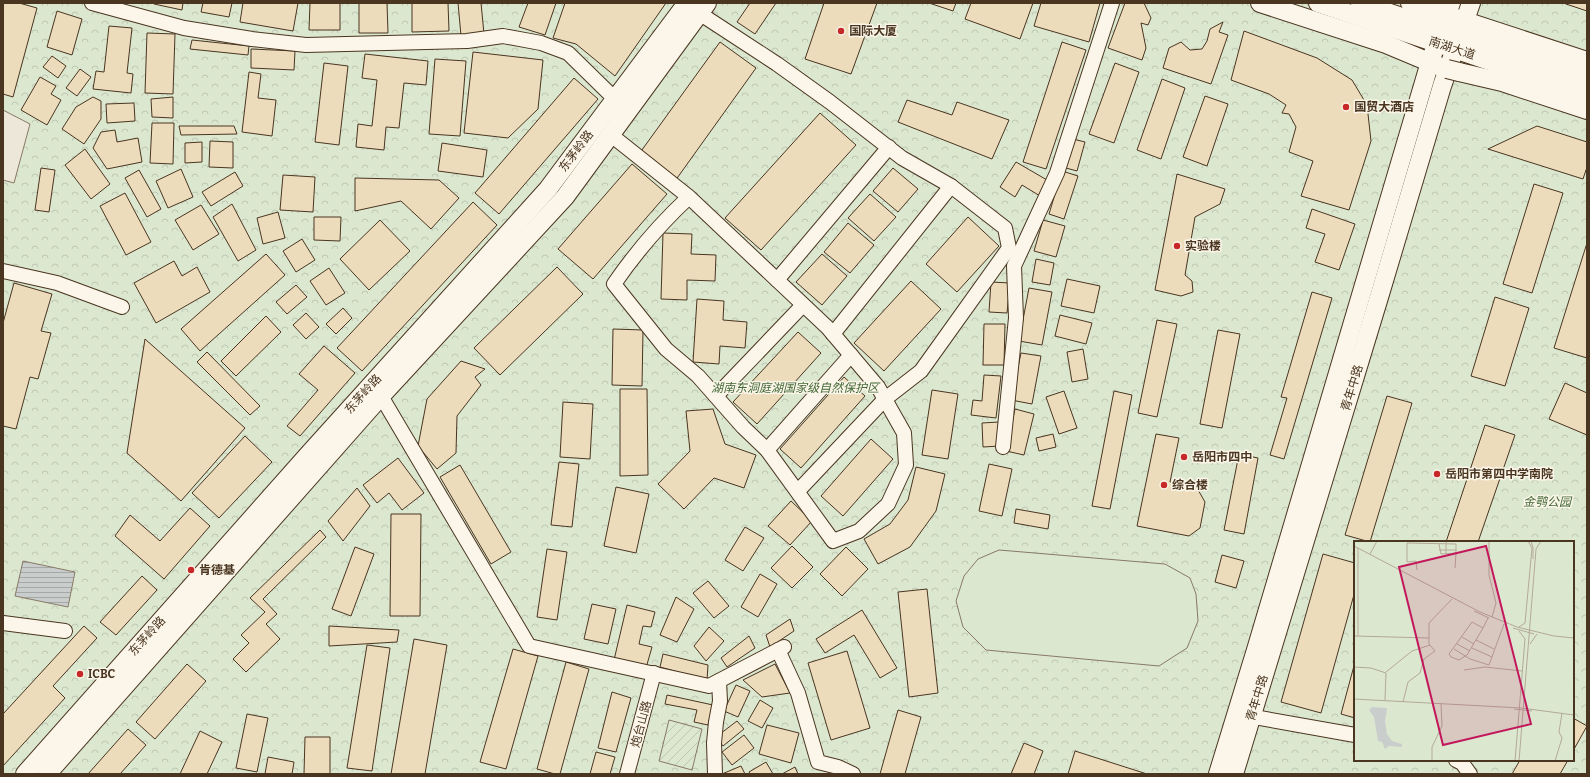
<svg xmlns="http://www.w3.org/2000/svg" width="1590" height="777" font-family="Bitter,'Noto Sans SC',serif">
<style>
.forest{fill:url(#forest-crowns);stroke:#887966;fill-rule:evenodd}
.garden{fill:url(#garden-furrows);stroke:#887966}
.pitch{fill:#dce7d0;stroke:#887966}
.parking{fill:#ede7d9;stroke:#887966}
.water{fill:url(#water-rules);stroke:#887966}
.building{fill:#ecdcbc;stroke:#4a3520}
.lines{fill:none;stroke-linecap:round;stroke-linejoin:round}
.minor-casing{stroke:#4a3520;stroke-width:16}
.major-casing{stroke:#4a3520;stroke-width:20}
.minor{stroke:#fbf6e9;stroke-width:14}
.major{stroke:#fbf6e9;stroke-width:18}
.major-bridge-casing{stroke:#4a3520;stroke-width:20;stroke-linecap:butt}
.major-bridge{stroke:#fbf6e9;stroke-width:18}
.poi-dot{fill:#c62828;stroke:#fbf6e9;stroke-width:1.5}
.labels{text-anchor:middle;stroke-width:3;stroke-linejoin:round;paint-order:stroke}
.poi-label{font-size:12px;font-weight:bold;fill:#4a3520;stroke:#fbf6e9;text-anchor:start}
.street-label{font-size:12px;fill:#4a3520;stroke:#fbf6e9}
.park-label{font-size:12px;font-style:italic;fill:#436837;stroke:#fbf6e9}
.inset-road{fill:none;stroke:#b4a999;stroke-width:1}
.view{fill:#c2185b;fill-opacity:0.15;stroke:#c2185b;stroke-width:2}
.inset-edge{fill:none;stroke:#4a3520;stroke-width:2}
</style>
<defs>
<pattern id="forest-crowns" width="20" height="18" patternUnits="userSpaceOnUse"><rect width="20" height="18" fill="#dce7d0"/><path d="M2 6a3 3 0 1 1 6 0M12 15a3 3 0 1 1 6 0" fill="none" stroke="#bec7b2"/></pattern>
<pattern id="garden-furrows" width="10" height="10" patternUnits="userSpaceOnUse"><rect width="10" height="10" fill="#dce7d0"/><path d="M-1 1l2-2M0 10L10 0M9 11l2-2" fill="none" stroke="#bec7b2"/></pattern>
<pattern id="water-rules" width="6" height="5" patternUnits="userSpaceOnUse"><rect width="6" height="5" fill="#c9cecd"/><path d="M0 2.5h6" fill="none" stroke="#a5a8a6"/></pattern>
</defs>
<rect width="100%" height="100%" fill="#fbf6e9"/>
<path class="forest" d="M 3,3 L 1587,3 L 1587,774 L 3,774 ZM 1355,542 L 1573,542 L 1573,760 L 1355,760 Z"/>
<path class="garden" d="M 669,720 L 702,729 L 692,770 L 659,761 Z"/>
<path class="pitch" d="M 999,550 L 1165,564 L 1190,578 L 1196,594 L 1198,621 L 1187,648 L 1159,666 L 986,650 L 963,627 L 956,601 L 964,576 L 978,559 Z"/>
<path class="parking" d="M 3,110 L 30,124 L 14,183 L 3,180 Z"/>
<path class="water" d="M 23,561 L 75,572 L 68,607 L 15,596 Z"/>
<g class="building">
<path d="M 3,3 L 19,3 L 37,8 L 13,97 L 3,94 Z"/>
<path d="M 155,3 L 183,3 L 182,10 L 154,4 Z"/>
<path d="M 203,3 L 232,3 L 229,17 L 201,12 Z"/>
<path d="M 243,3 L 298,3 L 293,31 L 240,22 Z"/>
<path d="M 310,3 L 340,3 L 340,30 L 309,30 Z"/>
<path d="M 359,3 L 387,3 L 388,33 L 359,33 Z"/>
<path d="M 412,3 L 448,3 L 449,31 L 412,32 Z"/>
<path d="M 458,3 L 481,3 L 484,34 L 461,36 Z"/>
<path d="M 528,3 L 556,3 L 545,35 L 519,27 Z"/>
<path d="M 565,3 L 666,3 L 615,76 L 576,44 L 553,38 Z"/>
<path d="M 750,3 L 776,3 L 755,34 L 737,22 Z"/>
<path d="M 824,3 L 877,3 L 851,74 L 805,59 Z"/>
<path d="M 929,3 L 956,3 L 953,11 Z"/>
<path d="M 971,3 L 1033,3 L 1020,39 L 965,19 Z"/>
<path d="M 1041,3 L 1100,3 L 1089,42 L 1034,26 Z"/>
<path d="M 1125,3 L 1144,3 L 1151,18 L 1148,25 L 1141,23 L 1146,48 L 1142,60 L 1108,48 Z"/>
<path d="M 1563,3 L 1587,3 L 1587,11 Z"/>
<path d="M 57,11 L 82,19 L 72,55 L 47,47 Z"/>
<path d="M 1223,22 L 1219,32 L 1228,35 L 1211,84 L 1163,68 L 1169,48 L 1181,42 L 1190,50 L 1202,49 L 1207,41 L 1210,29 Z"/>
<path d="M 109,26 L 132,28 L 127,73 L 133,74 L 131,93 L 93,89 L 96,71 L 104,72 Z"/>
<path d="M 1244,31 L 1317,58 L 1352,80 L 1367,105 L 1371,141 L 1349,210 L 1301,196 L 1313,161 L 1289,152 L 1296,127 L 1289,114 L 1282,113 L 1286,105 L 1269,94 L 1231,80 Z"/>
<path d="M 147,33 L 175,34 L 173,94 L 145,93 Z"/>
<path d="M 192,40 L 249,46 L 248,55 L 190,49 Z"/>
<path d="M 720,42 L 756,68 L 675,181 L 639,154 Z"/>
<path d="M 1062,42 L 1086,50 L 1046,169 L 1023,162 Z"/>
<path d="M 251,49 L 295,51 L 294,70 L 251,68 Z"/>
<path d="M 473,52 L 543,60 L 538,109 L 508,138 L 464,133 Z"/>
<path d="M 365,54 L 428,61 L 426,85 L 404,83 L 399,128 L 386,127 L 384,150 L 356,147 L 358,124 L 372,126 L 377,80 L 362,78 Z"/>
<path d="M 52,56 L 66,66 L 58,78 L 43,67 Z"/>
<path d="M 435,59 L 466,61 L 460,136 L 429,134 Z"/>
<path d="M 324,63 L 348,66 L 339,145 L 315,142 Z"/>
<path d="M 1115,63 L 1139,72 L 1114,143 L 1089,134 Z"/>
<path d="M 80,69 L 91,77 L 77,96 L 66,88 Z"/>
<path d="M 249,72 L 261,74 L 258,98 L 276,100 L 272,136 L 242,132 Z"/>
<path d="M 40,77 L 56,86 L 51,94 L 61,100 L 47,125 L 21,110 Z"/>
<path d="M 574,78 L 598,99 L 499,214 L 475,193 Z"/>
<path d="M 1162,79 L 1185,88 L 1161,159 L 1137,150 Z"/>
<path d="M 1205,96 L 1228,104 L 1207,166 L 1183,157 Z"/>
<path d="M 93,97 L 101,101 L 101,119 L 84,144 L 62,129 L 76,107 Z"/>
<path d="M 173,97 L 173,118 L 152,117 L 151,99 Z"/>
<path d="M 907,100 L 952,115 L 957,102 L 1009,120 L 992,159 L 898,122 Z"/>
<path d="M 134,103 L 135,121 L 107,123 L 106,104 Z"/>
<path d="M 820,113 L 856,145 L 761,250 L 725,218 Z"/>
<path d="M 152,123 L 174,123 L 173,164 L 150,163 Z"/>
<path d="M 179,126 L 234,126 L 237,134 L 181,135 Z"/>
<path d="M 1537,126 L 1587,142 L 1587,167 L 1583,179 L 1488,149 Z"/>
<path d="M 115,130 L 117,142 L 138,138 L 142,162 L 107,169 L 93,148 L 101,132 Z"/>
<path d="M 1073,139 L 1085,142 L 1077,171 L 1066,168 Z"/>
<path d="M 210,141 L 233,142 L 233,168 L 209,167 Z"/>
<path d="M 202,142 L 202,162 L 185,163 L 185,143 Z"/>
<path d="M 442,143 L 487,150 L 483,177 L 438,171 Z"/>
<path d="M 85,149 L 110,184 L 91,199 L 65,165 Z"/>
<path d="M 1016,162 L 1047,180 L 1040,196 L 1022,185 L 1015,197 L 1000,187 Z"/>
<path d="M 632,164 L 667,194 L 593,279 L 558,249 Z"/>
<path d="M 41,168 L 55,170 L 49,212 L 35,210 Z"/>
<path d="M 893,168 L 918,189 L 898,212 L 873,191 Z"/>
<path d="M 181,169 L 193,197 L 168,208 L 156,181 Z"/>
<path d="M 139,170 L 161,209 L 147,217 L 125,178 Z"/>
<path d="M 1062,171 L 1078,176 L 1064,219 L 1049,214 Z"/>
<path d="M 235,172 L 243,186 L 211,206 L 202,192 Z"/>
<path d="M 1177,174 L 1225,189 L 1220,204 L 1195,217 L 1185,275 L 1192,281 L 1193,292 L 1181,296 L 1155,290 Z"/>
<path d="M 283,175 L 315,177 L 313,212 L 280,210 Z"/>
<path d="M 355,178 L 439,180 L 459,198 L 431,229 L 401,201 L 355,211 Z"/>
<path d="M 1534,184 L 1563,193 L 1532,293 L 1503,284 Z"/>
<path d="M 125,193 L 151,242 L 126,255 L 100,206 Z"/>
<path d="M 870,194 L 896,217 L 874,241 L 848,218 Z"/>
<path d="M 473,202 L 497,225 L 362,371 L 337,348 Z"/>
<path d="M 232,204 L 256,250 L 238,261 L 213,217 Z"/>
<path d="M 201,205 L 219,234 L 193,250 L 175,220 Z"/>
<path d="M 1312,209 L 1355,224 L 1339,270 L 1315,262 L 1325,234 L 1306,228 Z"/>
<path d="M 278,212 L 285,238 L 263,244 L 257,218 Z"/>
<path d="M 314,217 L 341,217 L 340,241 L 314,240 Z"/>
<path d="M 968,217 L 999,246 L 957,292 L 926,264 Z"/>
<path d="M 380,220 L 410,251 L 369,290 L 340,259 Z"/>
<path d="M 1043,220 L 1065,226 L 1056,257 L 1034,251 Z"/>
<path d="M 848,223 L 874,245 L 850,273 L 824,252 Z"/>
<path d="M 663,233 L 692,234 L 691,254 L 716,255 L 715,281 L 687,280 L 687,300 L 661,299 Z"/>
<path d="M 302,239 L 315,260 L 296,272 L 283,251 Z"/>
<path d="M 1587,243 L 1587,358 L 1554,348 Z"/>
<path d="M 266,254 L 285,275 L 200,351 L 181,329 Z"/>
<path d="M 822,254 L 847,276 L 822,305 L 796,282 Z"/>
<path d="M 1036,259 L 1054,263 L 1050,285 L 1032,282 Z"/>
<path d="M 174,261 L 182,276 L 197,267 L 210,292 L 156,323 L 134,283 Z"/>
<path d="M 557,267 L 583,294 L 500,375 L 474,348 Z"/>
<path d="M 329,268 L 345,293 L 326,305 L 310,281 Z"/>
<path d="M 1067,279 L 1100,286 L 1094,313 L 1061,306 Z"/>
<path d="M 911,281 L 941,309 L 884,371 L 854,343 Z"/>
<path d="M 991,282 L 1010,283 L 1007,313 L 989,312 Z"/>
<path d="M 14,283 L 52,294 L 41,331 L 51,333 L 38,379 L 30,377 L 16,429 L 3,426 L 3,323 Z"/>
<path d="M 296,285 L 307,297 L 287,314 L 276,302 Z"/>
<path d="M 1029,288 L 1052,292 L 1042,345 L 1019,341 Z"/>
<path d="M 1312,292 L 1332,298 L 1284,459 L 1270,455 L 1287,398 L 1281,397 Z"/>
<path d="M 1495,297 L 1529,308 L 1505,386 L 1471,376 Z"/>
<path d="M 697,299 L 724,301 L 723,320 L 747,322 L 745,348 L 720,346 L 719,364 L 693,362 Z"/>
<path d="M 343,308 L 352,318 L 336,334 L 326,324 Z"/>
<path d="M 306,313 L 319,327 L 306,339 L 293,325 Z"/>
<path d="M 1060,315 L 1092,323 L 1086,344 L 1055,336 Z"/>
<path d="M 266,316 L 281,332 L 236,376 L 221,361 Z"/>
<path d="M 1157,320 L 1177,324 L 1157,417 L 1138,413 Z"/>
<path d="M 984,324 L 1005,324 L 1004,365 L 983,365 Z"/>
<path d="M 613,329 L 643,330 L 642,386 L 612,385 Z"/>
<path d="M 1218,330 L 1240,334 L 1222,428 L 1200,424 Z"/>
<path d="M 798,332 L 821,353 L 757,424 L 733,402 Z"/>
<path d="M 145,339 L 245,428 L 181,501 L 127,453 Z"/>
<path d="M 324,346 L 355,373 L 300,436 L 287,426 L 318,390 L 299,374 Z"/>
<path d="M 1083,349 L 1088,379 L 1072,382 L 1067,352 Z"/>
<path d="M 207,352 L 260,406 L 250,415 L 197,362 Z"/>
<path d="M 1021,353 L 1041,356 L 1032,404 L 1011,400 Z"/>
<path d="M 461,361 L 485,369 L 475,377 L 481,385 L 457,416 L 456,453 L 437,469 L 418,446 L 427,399 Z"/>
<path d="M 984,375 L 1001,376 L 996,418 L 971,415 L 973,400 L 982,401 Z"/>
<path d="M 844,377 L 865,396 L 801,468 L 780,449 Z"/>
<path d="M 1565,383 L 1587,393 L 1587,435 L 1549,419 Z"/>
<path d="M 620,389 L 647,389 L 648,475 L 620,476 Z"/>
<path d="M 932,390 L 958,394 L 948,459 L 922,455 Z"/>
<path d="M 1064,391 L 1077,428 L 1059,434 L 1046,397 Z"/>
<path d="M 1114,391 L 1132,395 L 1110,509 L 1092,506 Z"/>
<path d="M 1387,396 L 1412,403 L 1370,542 L 1345,535 Z"/>
<path d="M 563,402 L 593,404 L 590,459 L 560,457 Z"/>
<path d="M 713,409 L 725,444 L 756,455 L 744,488 L 714,478 L 684,509 L 658,484 L 690,451 L 686,411 Z"/>
<path d="M 1015,409 L 1034,414 L 1024,455 L 1006,451 Z"/>
<path d="M 999,422 L 1000,446 L 983,447 L 982,423 Z"/>
<path d="M 1485,425 L 1515,435 L 1478,542 L 1446,542 Z"/>
<path d="M 1053,434 L 1056,447 L 1039,451 L 1036,438 Z"/>
<path d="M 1156,434 L 1179,438 L 1170,482 L 1197,488 L 1205,502 L 1200,528 L 1189,536 L 1137,526 Z"/>
<path d="M 245,436 L 272,462 L 219,518 L 192,493 Z"/>
<path d="M 871,439 L 893,459 L 843,516 L 821,496 Z"/>
<path d="M 1239,454 L 1258,458 L 1244,534 L 1224,530 Z"/>
<path d="M 398,458 L 424,493 L 402,510 L 389,493 L 377,503 L 363,485 Z"/>
<path d="M 559,462 L 579,464 L 572,527 L 551,525 Z"/>
<path d="M 989,464 L 1012,469 L 1002,516 L 979,511 Z"/>
<path d="M 460,465 L 511,552 L 491,564 L 440,477 Z"/>
<path d="M 916,467 L 945,474 L 936,511 L 910,547 L 878,564 L 864,539 L 890,524 L 908,500 Z"/>
<path d="M 616,487 L 649,494 L 636,553 L 604,546 Z"/>
<path d="M 357,488 L 370,506 L 343,541 L 328,521 Z"/>
<path d="M 791,501 L 812,521 L 790,545 L 768,526 Z"/>
<path d="M 190,508 L 210,526 L 164,579 L 115,536 L 130,515 L 160,541 Z"/>
<path d="M 1016,509 L 1050,515 L 1048,529 L 1014,523 Z"/>
<path d="M 391,514 L 421,514 L 420,616 L 390,616 Z"/>
<path d="M 745,527 L 764,538 L 743,571 L 725,560 Z"/>
<path d="M 320,530 L 326,537 L 263,599 L 277,614 L 266,624 L 280,639 L 246,672 L 233,659 L 249,643 L 241,635 L 265,612 L 250,598 Z"/>
<path d="M 792,546 L 813,567 L 792,588 L 771,568 Z"/>
<path d="M 355,547 L 374,554 L 351,616 L 332,609 Z"/>
<path d="M 846,547 L 868,569 L 842,596 L 820,574 Z"/>
<path d="M 547,549 L 567,552 L 557,620 L 537,617 Z"/>
<path d="M 1323,554 L 1355,563 L 1355,591 L 1321,713 L 1281,702 Z"/>
<path d="M 1222,555 L 1244,561 L 1236,588 L 1215,582 Z"/>
<path d="M 760,574 L 777,584 L 758,617 L 741,607 Z"/>
<path d="M 142,576 L 157,590 L 116,635 L 100,622 Z"/>
<path d="M 708,581 L 729,606 L 714,618 L 693,593 Z"/>
<path d="M 927,589 L 938,693 L 909,697 L 898,592 Z"/>
<path d="M 676,597 L 694,609 L 677,642 L 660,635 Z"/>
<path d="M 592,604 L 616,609 L 608,644 L 584,639 Z"/>
<path d="M 627,605 L 655,612 L 651,627 L 643,626 L 639,644 L 652,647 L 646,668 L 614,660 Z"/>
<path d="M 862,610 L 897,668 L 880,678 L 854,635 L 825,653 L 816,639 Z"/>
<path d="M 790,619 L 794,631 L 770,647 L 766,635 Z"/>
<path d="M 84,626 L 97,638 L 53,686 L 65,698 L 3,766 L 3,714 Z"/>
<path d="M 329,626 L 399,630 L 397,642 L 329,646 Z"/>
<path d="M 709,627 L 724,641 L 706,661 L 694,646 Z"/>
<path d="M 749,636 L 755,648 L 727,667 L 721,658 Z"/>
<path d="M 414,639 L 447,645 L 425,774 L 391,774 Z"/>
<path d="M 367,645 L 390,648 L 372,771 L 347,768 Z"/>
<path d="M 513,649 L 538,656 L 506,769 L 480,762 Z"/>
<path d="M 847,651 L 870,728 L 831,740 L 808,663 Z"/>
<path d="M 663,654 L 708,665 L 707,680 L 660,667 Z"/>
<path d="M 566,662 L 589,669 L 560,774 L 555,774 L 537,769 Z"/>
<path d="M 1355,662 L 1355,718 L 1341,714 Z"/>
<path d="M 187,664 L 206,681 L 155,739 L 136,722 Z"/>
<path d="M 775,664 L 790,693 L 762,697 L 743,680 Z"/>
<path d="M 736,685 L 750,691 L 738,717 L 724,711 Z"/>
<path d="M 612,692 L 631,698 L 616,752 L 598,748 Z"/>
<path d="M 667,695 L 713,705 L 708,725 L 694,722 L 697,710 L 665,704 Z"/>
<path d="M 760,700 L 773,708 L 762,728 L 748,721 Z"/>
<path d="M 898,710 L 921,717 L 905,774 L 880,774 Z"/>
<path d="M 247,714 L 268,718 L 257,772 L 236,768 Z"/>
<path d="M 1573,718 L 1587,726 L 1573,751 Z"/>
<path d="M 737,721 L 744,729 L 723,746 L 716,737 Z"/>
<path d="M 767,725 L 799,733 L 791,763 L 759,754 Z"/>
<path d="M 128,729 L 146,745 L 120,774 L 88,774 Z"/>
<path d="M 200,731 L 222,742 L 207,774 L 180,774 Z"/>
<path d="M 744,735 L 754,748 L 732,765 L 722,752 Z"/>
<path d="M 305,737 L 330,737 L 330,774 L 304,774 Z"/>
<path d="M 1024,743 L 1043,751 L 1034,774 L 1011,774 Z"/>
<path d="M 1075,751 L 1147,774 L 1068,774 Z"/>
<path d="M 596,752 L 615,757 L 610,774 L 590,774 Z"/>
<path d="M 268,757 L 294,762 L 292,774 L 265,774 Z"/>
<path d="M 1520,760 L 1568,760 L 1560,774 L 1512,774 Z"/>
<path d="M 766,762 L 773,774 L 750,774 L 749,772 Z"/>
<path d="M 741,766 L 745,774 L 722,774 Z"/>
<path d="M 795,767 L 798,774 L 782,774 Z"/>
</g>
<g class="lines">
<defs>
<g id="minor">
<path d="M 92,3 L 184,28 L 252,39 L 306,45 L 467,41 L 503,36 L 541,43 L 568,53 L 615,99"/>
<path d="M 699,13 L 777,64 L 830,102 L 902,158 L 951,186 L 1005,228 L 1009,248 L 921,371 L 885,399 L 798,491"/>
<path d="M 611,135 L 689,197 L 828,328 L 878,387 L 904,433 L 906,465 L 888,504 L 859,531 L 833,541 L 767,450 L 743,427 L 698,376 L 666,349 L 614,284 C 636,252 661,223 689,197"/>
<path d="M 3,271 L 57,283 L 122,307"/>
<path d="M 777,280 L 889,147"/>
<path d="M 833,334 L 951,186"/>
<path d="M 381,396 L 529,646 L 709,686 L 784,647"/>
<path d="M 716,396 L 803,305"/>
<path d="M 1003,447 L 1016,318 L 1014,266 L 1057,173 L 1112,3"/>
<path d="M 767,450 L 851,355"/>
<path d="M 3,623 L 65,631"/>
<path d="M 778,650 L 798,693 L 818,762 L 838,767 L 853,774"/>
<path d="M 1243,715 L 1355,735"/>
<path d="M 1456,760 L 1462,763 L 1470,774"/>
<path d="M 627,774 L 654,673"/>
<path d="M 715,774 L 714,743 L 716,722 L 720,701 L 719,681"/>
</g>
<g id="major">
<path d="M 1260,3 L 1386,44 L 1441,67"/>
<path d="M 1318,3 L 1587,94"/>
<path d="M 1360,3 L 1587,79"/>
<path d="M 1410,3 L 1587,61"/>
<path d="M 1459,72 L 1502,82 L 1587,110"/>
<path d="M 25,774 L 308,455 L 548,189 L 687,3"/>
<path d="M 47,774 L 381,396 L 565,197 L 707,3"/>
<path d="M 1218,774 L 1256,650 L 1430,62 L 1451,3"/>
<path d="M 1234,774 L 1380,294 L 1442,86 L 1471,3"/>
</g>
</defs>
<use href="#minor" class="minor-casing"/>
<use href="#major" class="major-casing"/>
<use href="#minor" class="minor"/>
<use href="#major" class="major"/>
<defs>
<path id="major-bridge" d="M 1447,69 L 1459,72"/>
</defs>
<use href="#major-bridge" class="major-bridge-casing"/>
<use href="#major-bridge" class="major-bridge"/>
</g>
<g class="poi-dot">
<circle cx="841" cy="31" r="4"/>
<circle cx="1346" cy="107" r="4"/>
<circle cx="1177" cy="246" r="4"/>
<circle cx="1184" cy="457" r="4"/>
<circle cx="1437" cy="474" r="4"/>
<circle cx="1164" cy="485" r="4"/>
<circle cx="191" cy="570" r="4"/>
<circle cx="80" cy="674" r="4"/>
</g>
<g class="labels">
<g class="poi-label">
<text x="849" y="35">国际大厦</text>
<text x="1354" y="111">国贸大酒店</text>
<text x="1185" y="250">实验楼</text>
<text x="1192" y="461">岳阳市四中</text>
<text x="1445" y="478">岳阳市第四中学南院</text>
<text x="1172" y="489">综合楼</text>
<text x="199" y="574">肯德基</text>
<text x="88" y="678">ICBC</text>
</g>
<g class="street-label">
<text transform="translate(1452 48) rotate(18)" y="4">南湖大道</text>
<text transform="translate(576 151) rotate(-53)" y="4">东茅岭路</text>
<text transform="translate(1352 388) rotate(-73)" y="4">青年中路</text>
<text transform="translate(363 394) rotate(-48)" y="4">东茅岭路</text>
<text transform="translate(147 636) rotate(-48)" y="4">东茅岭路</text>
<text transform="translate(1257 698) rotate(-73)" y="4">青年中路</text>
<text transform="translate(641 724) rotate(-75)" y="4">炮台山路</text>
</g>
<g class="park-label">
<text x="795" y="392">湖南东洞庭湖国家级自然保护区</text>
<text x="1547" y="506">金鹗公园</text>
</g>
</g>
<g transform="translate(1354 541)">
<rect width="220" height="220" fill="#fbf6e9"/>
<path d="M 0,0 L 220,0 L 220,220 L 0,220 Z" fill="#dce7d0"/>
<path d="M 91,128 L 98,132 L 102,151 L 96,156 L 90,153 L 87,133 Z" fill="#dce7d0"/>
<path d="M 18,166 L 33,167 L 31,180 L 33,193 L 38,200 L 48,203 L 48,206 L 35,205 L 31,208 L 28,201 L 24,200 L 20,176 L 15,169 Z" fill="#c9cecd"/>
<path class="inset-road" d="M 92,0 L 92,13M 135,0 L 135,34 L 142,62 L 138,76M 177,0 L 179,7 L 179,18M 0,5 L 126,71 L 163,86 L 200,95 L 220,97M 85,9 L 102,9M 16,13 L 23,0M 101,27 L 102,12M 63,29 L 62,20 L 53,21 L 53,2 L 102,3 L 102,12 L 87,13 L 85,3M 120,70 L 135,77M 165,86 L 171,82 L 178,7 L 174,0M 129,87 L 118,81 L 95,113 L 97,116 L 105,119 L 113,114 L 129,87 L 134,77M 159,87 L 180,93M 0,95 L 75,97M 4,95 L 4,7M 108,96 L 120,103M 122,99 L 140,108M 103,103 L 116,110M 176,103 L 183,93M 118,107 L 138,116M 100,108 L 116,118 L 135,124 L 150,83M 81,110 L 75,103 L 75,82 L 98,58M 0,126 L 17,127 L 32,132 L 31,159M 110,129 L 131,126 L 168,130M 32,131 L 58,110 L 76,104M 0,158 L 167,167 L 220,174M 49,161 L 54,141 L 66,132 L 70,118 L 81,110M 160,168 L 178,170M 78,220 L 78,206 L 88,185 L 87,163M 161,220 L 171,98 L 165,90M 165,220 L 182,8 L 187,0M 201,220 L 208,197 L 205,191 L 208,172"/>
<path class="view" d="M 132,5 L 177,183 L 89,204 L 45,26 Z"/>
<rect width="220" height="220" class="inset-edge"/>
</g>
<rect width="1590" height="777" fill="none" stroke="#4a3520" stroke-width="8"/>
</svg>
